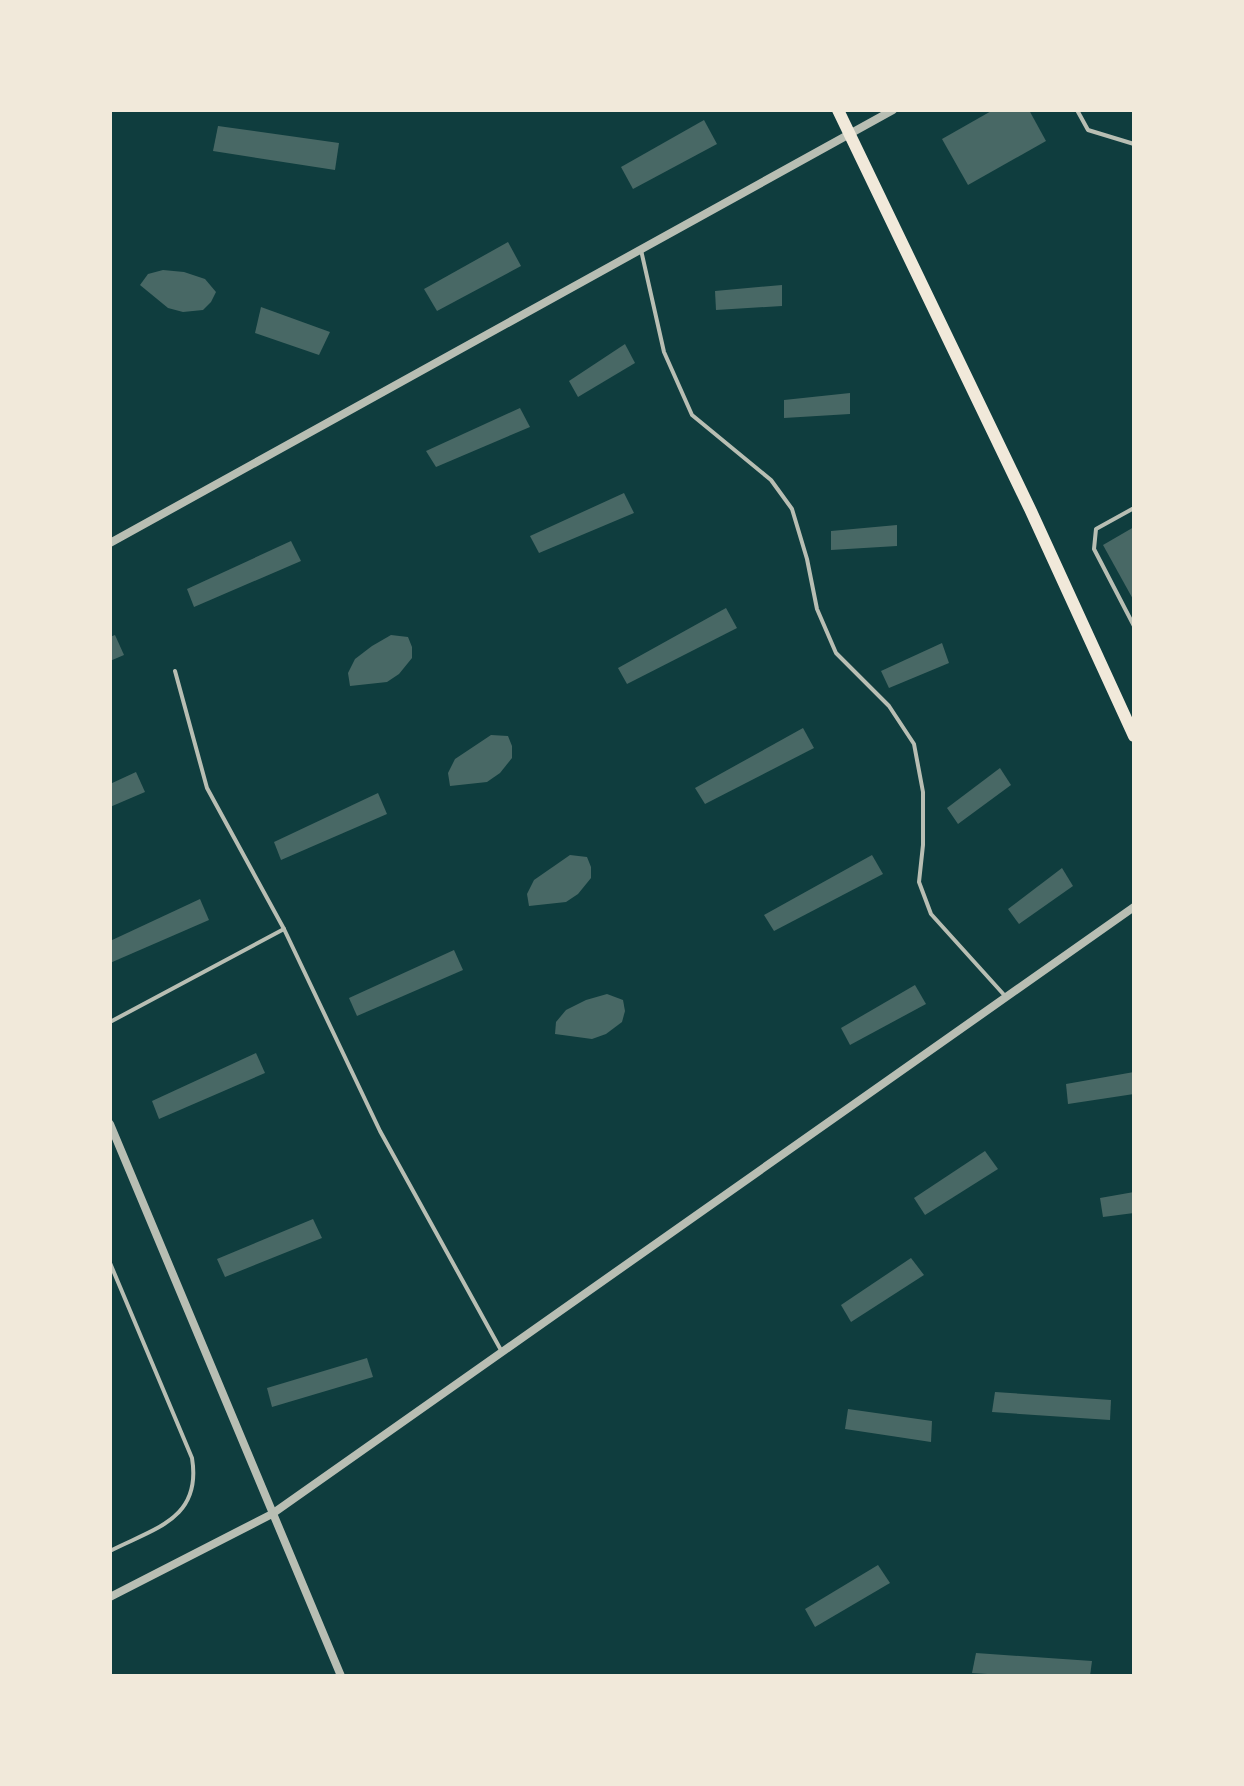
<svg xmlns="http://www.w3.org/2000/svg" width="1244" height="1786" font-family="'PT Sans Narrow',sans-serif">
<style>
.building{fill:#486865}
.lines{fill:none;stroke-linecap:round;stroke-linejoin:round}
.service{stroke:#b8beb3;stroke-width:4}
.minor{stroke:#b8beb3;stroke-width:8}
.secondary{stroke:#f1e9da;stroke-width:12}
</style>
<rect width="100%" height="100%" fill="#0f3d3e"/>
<g class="building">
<path d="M 993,110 L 1029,110 L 1046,141 L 968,185 L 942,139 Z"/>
<path d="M 704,120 L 717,144 L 633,189 L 621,167 Z"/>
<path d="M 218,126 L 339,143 L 335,170 L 213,151 Z"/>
<path d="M 508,242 L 521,266 L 437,311 L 424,289 Z"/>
<path d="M 163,270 L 184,272 L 205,279 L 216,292 L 211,302 L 203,310 L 183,312 L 168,308 L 140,285 L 148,274 Z"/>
<path d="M 782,285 L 782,306 L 716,310 L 715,291 Z"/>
<path d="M 261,307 L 330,332 L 319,355 L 255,333 Z"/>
<path d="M 625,344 L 635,363 L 578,397 L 569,381 Z"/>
<path d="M 850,393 L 850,414 L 784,418 L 784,400 Z"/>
<path d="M 520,408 L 530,427 L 436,467 L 426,451 Z"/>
<path d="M 624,493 L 634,513 L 539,553 L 530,536 Z"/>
<path d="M 897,525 L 897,546 L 831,550 L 831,531 Z"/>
<path d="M 1134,527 L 1134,601 L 1103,545 Z"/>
<path d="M 291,541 L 301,561 L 194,607 L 187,589 Z"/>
<path d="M 726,608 L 737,628 L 627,684 L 618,668 Z"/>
<path d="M 115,635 L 124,655 L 110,661 L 110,637 Z"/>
<path d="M 391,635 L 408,637 L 412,647 L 412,658 L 399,674 L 387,682 L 350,686 L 348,673 L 355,659 L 372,646 Z"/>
<path d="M 942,643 L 949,663 L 889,688 L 881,671 Z"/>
<path d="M 803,728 L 814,748 L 705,804 L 695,788 Z"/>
<path d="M 491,735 L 508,736 L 512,746 L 512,758 L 500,773 L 487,782 L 450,786 L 448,773 L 455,759 Z"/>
<path d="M 1000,768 L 1011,785 L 958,824 L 947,808 Z"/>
<path d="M 136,772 L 145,792 L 110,807 L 110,784 Z"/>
<path d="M 378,793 L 387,814 L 281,860 L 274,842 Z"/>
<path d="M 570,855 L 587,857 L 591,867 L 591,878 L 578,894 L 566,902 L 529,906 L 527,894 L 534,880 Z"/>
<path d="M 872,855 L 883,874 L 774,931 L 764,915 Z"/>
<path d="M 1062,868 L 1073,886 L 1019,924 L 1008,909 Z"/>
<path d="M 200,899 L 209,920 L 110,963 L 110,941 Z"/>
<path d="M 454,950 L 463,970 L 357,1016 L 349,998 Z"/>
<path d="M 915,985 L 926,1004 L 850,1045 L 841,1028 Z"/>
<path d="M 607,994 L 623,1000 L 625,1011 L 622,1022 L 606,1034 L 592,1039 L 555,1034 L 556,1022 L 566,1010 L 586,1000 Z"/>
<path d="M 256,1053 L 265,1073 L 159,1119 L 152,1101 Z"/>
<path d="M 1134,1072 L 1134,1094 L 1068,1104 L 1066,1084 Z"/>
<path d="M 985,1151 L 998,1169 L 925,1215 L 914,1198 Z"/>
<path d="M 1134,1192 L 1134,1213 L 1103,1217 L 1100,1198 Z"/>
<path d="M 313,1219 L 322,1238 L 225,1277 L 217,1259 Z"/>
<path d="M 911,1258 L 924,1275 L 851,1322 L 841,1305 Z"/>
<path d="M 367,1358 L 373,1377 L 272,1407 L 267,1388 Z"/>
<path d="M 995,1392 L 1111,1400 L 1110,1420 L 992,1412 Z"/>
<path d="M 848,1409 L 932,1421 L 931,1442 L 845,1429 Z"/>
<path d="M 878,1565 L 890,1583 L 815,1627 L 805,1609 Z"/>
<path d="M 976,1653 L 1092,1661 L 1090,1676 L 1018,1676 L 972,1673 Z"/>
</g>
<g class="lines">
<g class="service">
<path d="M 1077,110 L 1088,130 L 1134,144"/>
<path d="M 641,250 L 664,352 L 692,415 L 771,480 L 792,509 L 807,559 L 817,609 L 836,653 L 889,706 L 914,744 L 923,792 L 923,845 L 919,882 L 931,914 L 1006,997"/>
<path d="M 1134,508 L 1096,529 L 1094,549 L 1134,626"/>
<path d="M 175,671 L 207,788 L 284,929 L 380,1131 L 502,1352"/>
<path d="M 110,1022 L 284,929"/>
<path d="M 110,1263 L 192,1458 C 202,1519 155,1528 110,1551"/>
</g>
<g class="minor">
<path d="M 110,543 L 893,110"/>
<path d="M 110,1124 L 341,1676"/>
<path d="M 110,1597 L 272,1514 L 1134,907"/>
</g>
<path class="secondary" d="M 838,110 L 1030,509 L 1134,736"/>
</g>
<rect width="1244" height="1786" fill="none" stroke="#f1e9da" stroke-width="224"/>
</svg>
